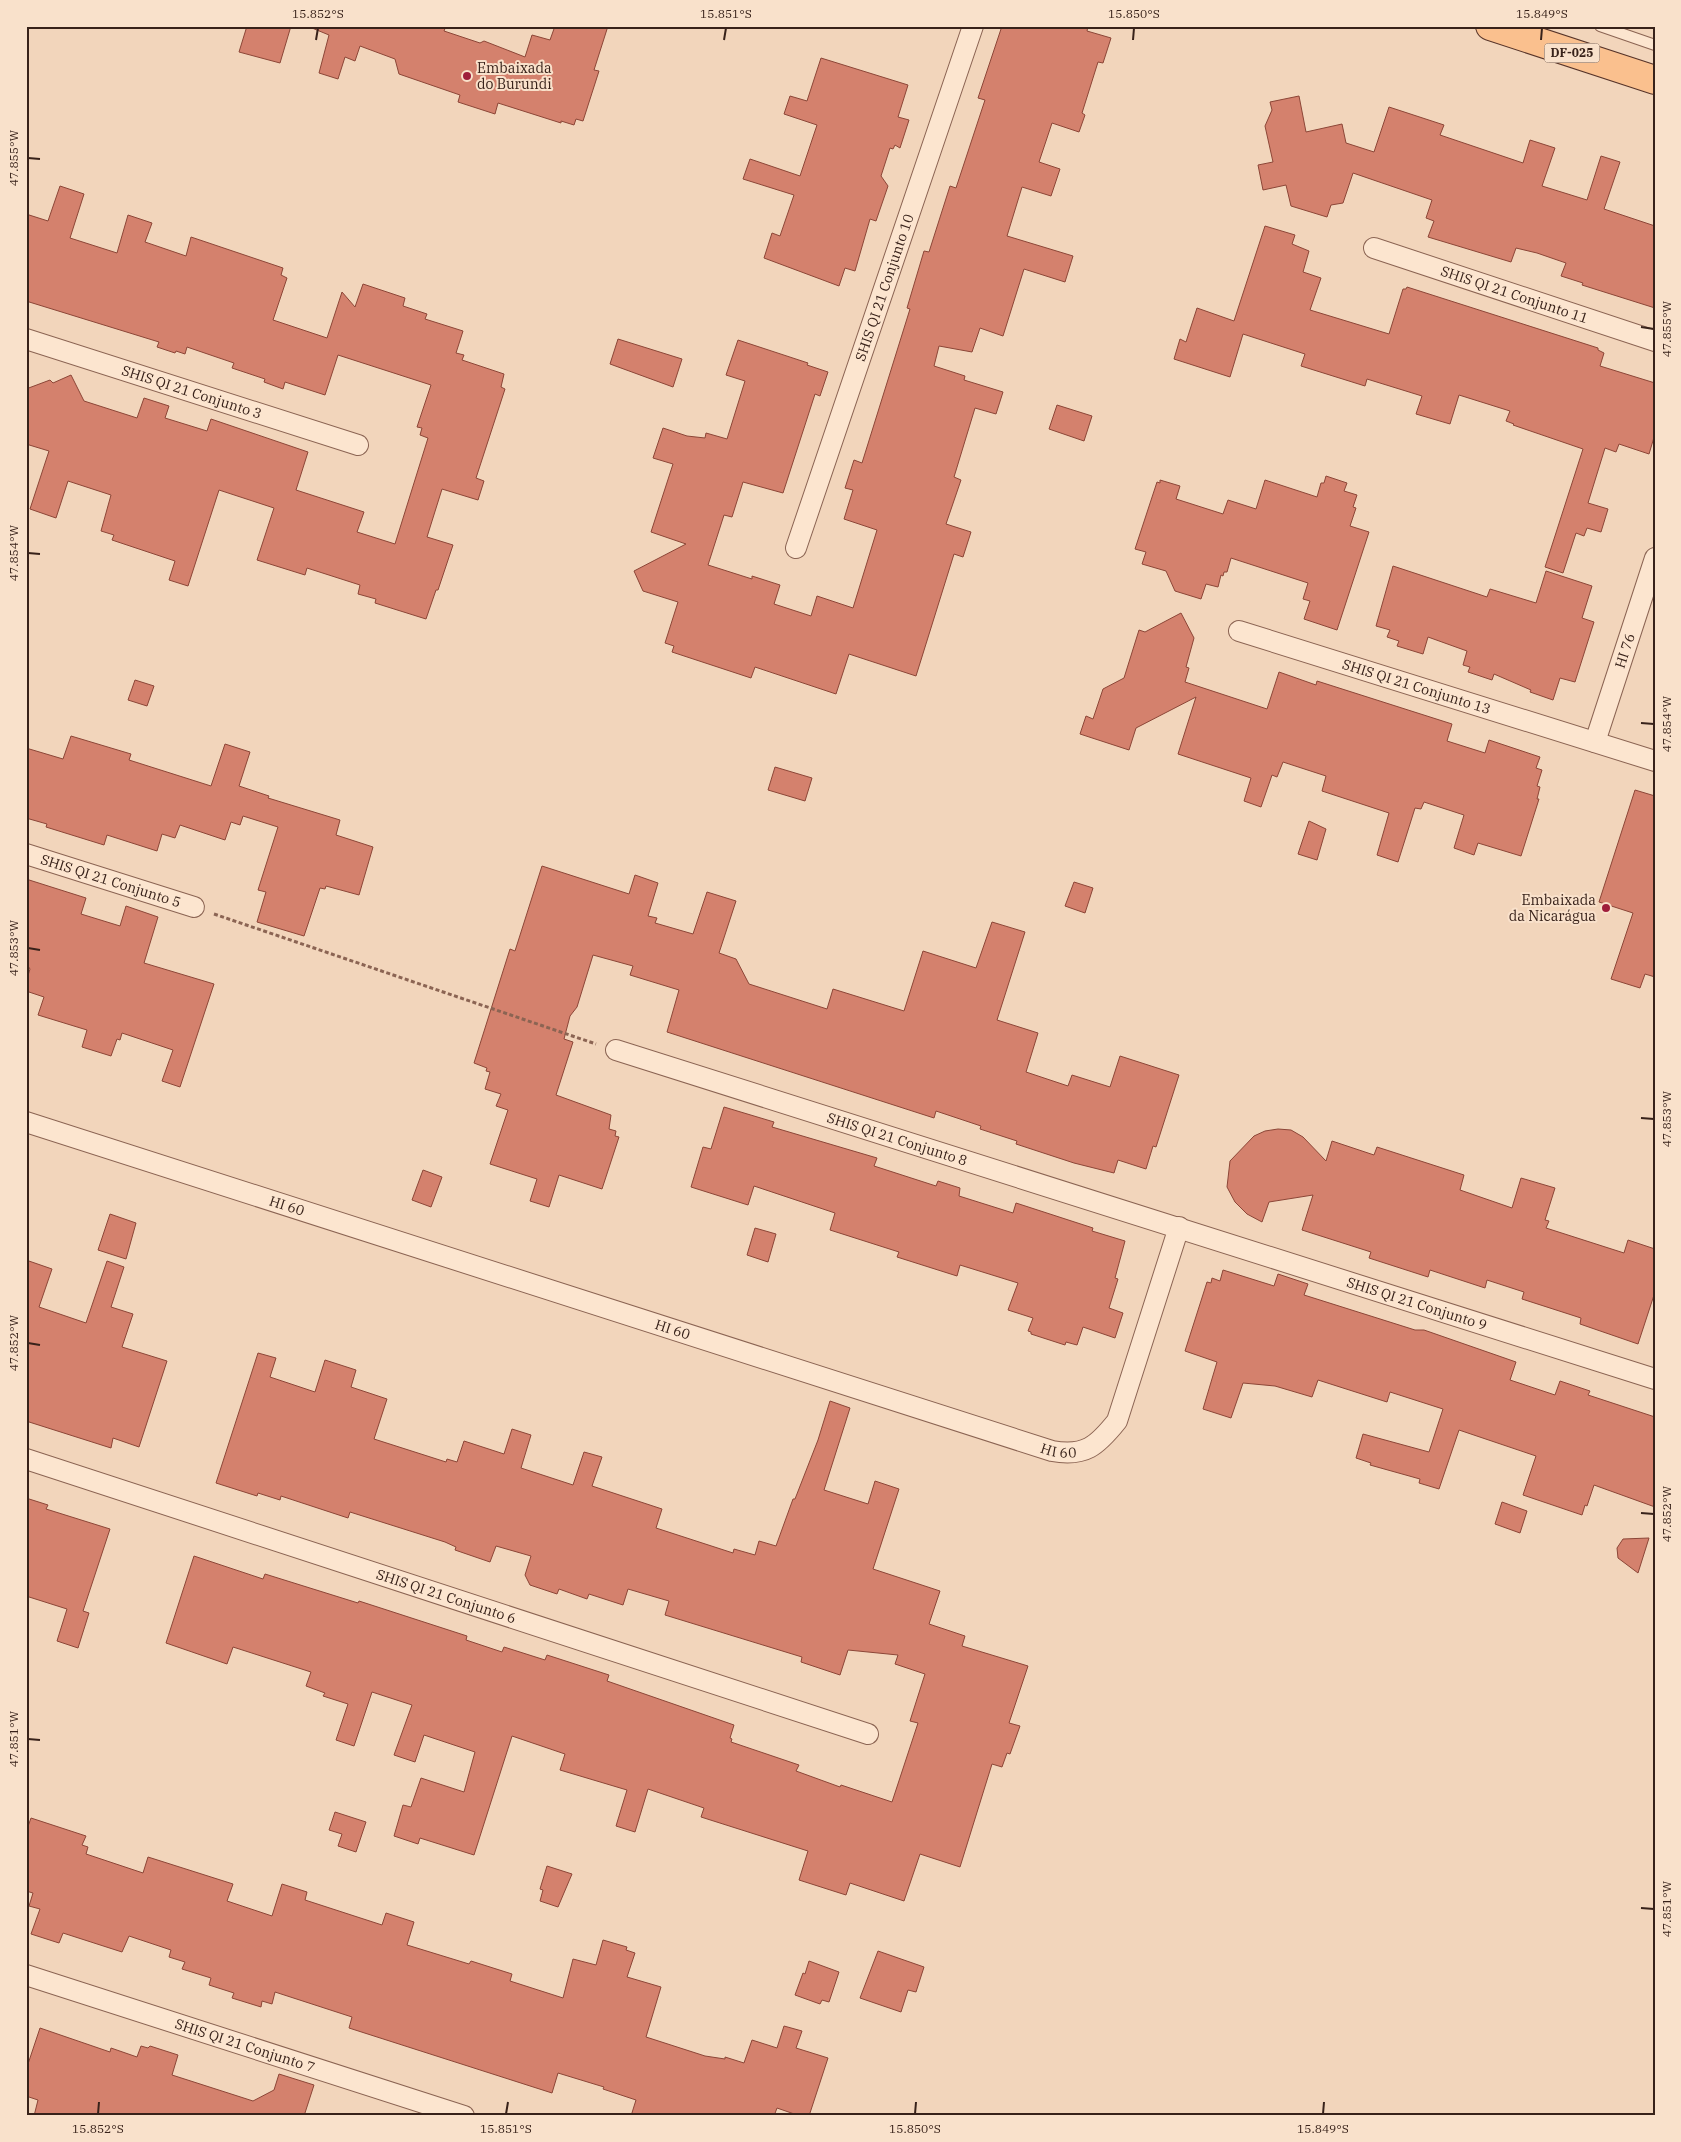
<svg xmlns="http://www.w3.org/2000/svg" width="1681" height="2142" font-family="'IBM Plex Serif',serif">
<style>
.building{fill:#d4816d;stroke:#8c4637}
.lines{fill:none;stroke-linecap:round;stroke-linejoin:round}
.lane-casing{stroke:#8b6453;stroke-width:12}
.street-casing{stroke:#8b6453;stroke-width:22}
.primary-casing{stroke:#573429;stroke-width:30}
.path{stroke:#8b6453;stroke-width:3;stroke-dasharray:4 2.5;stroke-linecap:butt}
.lane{stroke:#fce5cf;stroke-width:10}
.street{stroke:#fce5cf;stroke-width:20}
.primary{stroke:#fac08e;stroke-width:28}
.ticks{fill:none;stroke:#38221a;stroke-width:2}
.poi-dot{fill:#9f1e3b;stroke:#f9e1cb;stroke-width:2}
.labels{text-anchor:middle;stroke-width:4;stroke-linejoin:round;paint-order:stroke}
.shield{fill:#f9e1cb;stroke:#725b4f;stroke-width:1}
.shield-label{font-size:12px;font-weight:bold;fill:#38221a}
.poi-label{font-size:14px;fill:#38221a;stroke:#f9e1cb;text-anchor:start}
.street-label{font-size:14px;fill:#38221a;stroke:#f9e1cb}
.neatline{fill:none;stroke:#38221a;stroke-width:2}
.ticks-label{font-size:12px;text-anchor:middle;fill:#38221a}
</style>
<rect width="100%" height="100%" fill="#f2d5bb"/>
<g class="building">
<path d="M 247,26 L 291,26 L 280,63 L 239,52 Z"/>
<path d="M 313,26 L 446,26 L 444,31 L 480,43 L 484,41 L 525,57 L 532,35 L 550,40 L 555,26 L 608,26 L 594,70 L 599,71 L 583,121 L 576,119 L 574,125 L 561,121 L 561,123 L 498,103 L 495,114 L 458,102 L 460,95 L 399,74 L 395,59 L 360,46 L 355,61 L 345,57 L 338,79 L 319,73 L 329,35 L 312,28 Z"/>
<path d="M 1002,26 L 1088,26 L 1087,31 L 1111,38 L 1103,63 L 1098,62 L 1082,113 L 1085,115 L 1079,132 L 1052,123 L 1039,162 L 1060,169 L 1051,196 L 1022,187 L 1007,236 L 1073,256 L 1065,282 L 1024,269 L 1003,336 L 980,328 L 972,352 L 939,346 L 934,366 L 965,376 L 964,380 L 1003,392 L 996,414 L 975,408 L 954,477 L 961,480 L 946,524 L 971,532 L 963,557 L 954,554 L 916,676 L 849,654 L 836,694 L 755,667 L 751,678 L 672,652 L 674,646 L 665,643 L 678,602 L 643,591 L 634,571 L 686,544 L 651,532 L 673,464 L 653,458 L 663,428 L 687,436 L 705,438 L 706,433 L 727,439 L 745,381 L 726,375 L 738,340 L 808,363 L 807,365 L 828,372 L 820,396 L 815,394 L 783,493 L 743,482 L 732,517 L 724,515 L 708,565 L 752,579 L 752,576 L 780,585 L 774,604 L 811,616 L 817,596 L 853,608 L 877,530 L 844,519 L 853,490 L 845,488 L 854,460 L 862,463 L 910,309 L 907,308 L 924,251 L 929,252 L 950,186 L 956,188 L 985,100 L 978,98 Z"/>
<path d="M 821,58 L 908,85 L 898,117 L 909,120 L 900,148 L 895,145 L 893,149 L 890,148 L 881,176 L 888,186 L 876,221 L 870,219 L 855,271 L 845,268 L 839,286 L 764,258 L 772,233 L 780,236 L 794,195 L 743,179 L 750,159 L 800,176 L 817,125 L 784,114 L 790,96 L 807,101 Z"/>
<path d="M 1299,96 L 1306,132 L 1342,124 L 1346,143 L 1374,152 L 1389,107 L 1444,125 L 1440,135 L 1523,163 L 1530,140 L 1555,148 L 1542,186 L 1587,200 L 1601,156 L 1620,162 L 1604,209 L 1655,226 L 1655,308 L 1582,285 L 1583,283 L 1561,276 L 1566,263 L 1537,253 L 1516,248 L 1511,262 L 1428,237 L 1434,221 L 1426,218 L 1432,200 L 1353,173 L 1343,203 L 1331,205 L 1327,217 L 1291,206 L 1286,185 L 1263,190 L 1258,165 L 1273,162 L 1265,126 L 1272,110 L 1270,102 Z"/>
<path d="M 60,186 L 84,194 L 70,238 L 117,253 L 128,215 L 152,223 L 145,242 L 186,256 L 191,237 L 283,268 L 281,275 L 287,278 L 273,320 L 327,338 L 342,292 L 355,307 L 363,284 L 405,298 L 403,306 L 427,314 L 425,319 L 463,331 L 456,353 L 464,355 L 462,360 L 504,374 L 501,387 L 505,389 L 476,478 L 484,481 L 478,500 L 442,489 L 427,537 L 453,545 L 438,590 L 436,590 L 426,619 L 375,603 L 376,599 L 358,594 L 360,585 L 307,568 L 305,575 L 257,560 L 274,508 L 219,490 L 188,586 L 169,580 L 175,561 L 112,540 L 114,535 L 101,531 L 111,495 L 68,481 L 56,518 L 30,509 L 49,451 L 26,444 L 26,389 L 50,380 L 53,383 L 71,375 L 84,401 L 137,418 L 144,398 L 169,406 L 165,418 L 207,431 L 211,419 L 308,452 L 296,490 L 364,512 L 357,532 L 395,544 L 428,438 L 420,435 L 422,428 L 417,427 L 431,385 L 338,355 L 325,395 L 285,382 L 283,389 L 264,382 L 265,379 L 232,368 L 234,363 L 187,347 L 185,354 L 176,351 L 175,353 L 157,347 L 159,342 L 26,301 L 26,214 L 48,221 Z"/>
<path d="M 1265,226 L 1295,235 L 1292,244 L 1309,251 L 1303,272 L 1321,278 L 1310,310 L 1389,334 L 1403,289 L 1406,289 L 1407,287 L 1598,348 L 1598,350 L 1604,353 L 1600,366 L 1655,383 L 1655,434 L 1649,454 L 1619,444 L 1616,452 L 1605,448 L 1588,503 L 1608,509 L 1601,532 L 1587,528 L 1584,536 L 1576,533 L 1563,573 L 1545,567 L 1583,449 L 1513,425 L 1514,424 L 1506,421 L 1510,411 L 1459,395 L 1450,424 L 1416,414 L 1422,396 L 1367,379 L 1365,386 L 1301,366 L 1305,354 L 1243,334 L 1230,377 L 1174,359 L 1180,339 L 1186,342 L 1197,308 L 1234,321 Z"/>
<path d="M 618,339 L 682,359 L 673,387 L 610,364 Z"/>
<path d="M 1057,405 L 1092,416 L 1084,441 L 1049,429 Z"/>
<path d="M 1326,476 L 1347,483 L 1344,491 L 1357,495 L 1353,507 L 1356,508 L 1350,526 L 1369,532 L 1337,630 L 1304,619 L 1310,601 L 1303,599 L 1308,583 L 1231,558 L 1227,572 L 1224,572 L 1223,576 L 1221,575 L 1218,587 L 1206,584 L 1201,599 L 1175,591 L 1166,571 L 1142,564 L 1146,552 L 1135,549 L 1157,482 L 1160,483 L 1160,480 L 1180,486 L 1176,499 L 1223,514 L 1228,500 L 1256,509 L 1265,480 L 1317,497 L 1321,483 L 1324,483 Z"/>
<path d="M 1393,566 L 1487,597 L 1490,589 L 1536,603 L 1546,571 L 1592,586 L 1582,618 L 1594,622 L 1575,682 L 1560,678 L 1553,700 L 1530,692 L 1531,690 L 1494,674 L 1492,680 L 1468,672 L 1470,667 L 1463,665 L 1467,651 L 1428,637 L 1423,654 L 1397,646 L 1399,641 L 1387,637 L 1390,630 L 1376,626 Z"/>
<path d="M 1181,613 L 1194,638 L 1186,667 L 1189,668 L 1185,682 L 1267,709 L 1279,672 L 1316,685 L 1317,681 L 1452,724 L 1447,741 L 1485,753 L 1489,740 L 1540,757 L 1536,768 L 1542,770 L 1537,786 L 1540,787 L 1537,799 L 1539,799 L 1521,856 L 1478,843 L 1474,855 L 1454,848 L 1464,815 L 1424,802 L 1421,809 L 1415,808 L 1398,862 L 1377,855 L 1389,813 L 1322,791 L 1326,776 L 1283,762 L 1277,777 L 1272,775 L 1261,807 L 1244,801 L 1251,778 L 1178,754 L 1196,697 L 1136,728 L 1129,750 L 1080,734 L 1086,716 L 1093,719 L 1103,689 L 1124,678 L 1139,630 L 1145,632 Z"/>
<path d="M 135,680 L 154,686 L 147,706 L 128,700 Z"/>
<path d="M 71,736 L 131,754 L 129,760 L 211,786 L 225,744 L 250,752 L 239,786 L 269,796 L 268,798 L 340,820 L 336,835 L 373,847 L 359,895 L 326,886 L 325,889 L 320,888 L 304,936 L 257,922 L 266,892 L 258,890 L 278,827 L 243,816 L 240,825 L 231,822 L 225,840 L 180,825 L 175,838 L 162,834 L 157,851 L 107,835 L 104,845 L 46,827 L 47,824 L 26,818 L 26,748 L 63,759 Z"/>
<path d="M 775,767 L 812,778 L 805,801 L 768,790 Z"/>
<path d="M 1635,790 L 1655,796 L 1655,977 L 1645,974 L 1640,988 L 1611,979 L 1633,913 L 1599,902 Z"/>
<path d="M 1309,821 L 1326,829 L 1317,860 L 1298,854 Z"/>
<path d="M 542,866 L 629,894 L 635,875 L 658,883 L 648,916 L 657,918 L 655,923 L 693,934 L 707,892 L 736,901 L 719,953 L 736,959 L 749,984 L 827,1009 L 833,989 L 904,1011 L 923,951 L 976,968 L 992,922 L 1025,932 L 997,1020 L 1038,1033 L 1026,1072 L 1068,1086 L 1072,1075 L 1110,1087 L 1120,1056 L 1179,1075 L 1156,1147 L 1153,1146 L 1146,1169 L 1118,1160 L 1114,1173 L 1074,1163 L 1016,1144 L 1017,1141 L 980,1129 L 981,1126 L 936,1111 L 934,1118 L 667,1032 L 679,990 L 630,975 L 633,966 L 593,955 L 577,1007 L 570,1016 L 564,1039 L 573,1042 L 556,1095 L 611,1115 L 609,1129 L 616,1131 L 615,1136 L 619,1137 L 602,1189 L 559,1175 L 549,1207 L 530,1201 L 537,1179 L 490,1164 L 508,1110 L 496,1106 L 501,1094 L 485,1089 L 490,1072 L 486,1071 L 487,1068 L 474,1063 L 510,949 L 515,951 Z"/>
<path d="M 26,879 L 86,898 L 81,914 L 120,926 L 126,906 L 158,917 L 144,963 L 214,984 L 180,1087 L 162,1081 L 173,1050 L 122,1033 L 120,1040 L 117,1039 L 111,1056 L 82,1047 L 87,1030 L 38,1015 L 44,997 L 26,991 L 26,982 L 30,969 L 26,963 Z"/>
<path d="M 1074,882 L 1093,888 L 1085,913 L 1065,906 Z"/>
<path d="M 724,1107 L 774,1122 L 772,1127 L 877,1158 L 874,1166 L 936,1186 L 938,1181 L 960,1188 L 959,1196 L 1013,1213 L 1016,1203 L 1093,1228 L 1092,1231 L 1125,1241 L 1115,1278 L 1118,1279 L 1109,1308 L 1123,1313 L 1115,1338 L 1083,1327 L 1077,1345 L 1066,1342 L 1065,1345 L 1031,1334 L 1031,1332 L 1028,1331 L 1033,1318 L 1008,1310 L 1018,1283 L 960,1265 L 957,1276 L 897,1257 L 899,1252 L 830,1230 L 835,1213 L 754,1186 L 748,1205 L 691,1187 L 703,1147 L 711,1149 Z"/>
<path d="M 1278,1129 L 1291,1130 L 1303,1137 L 1326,1161 L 1332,1141 L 1374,1155 L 1377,1147 L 1464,1175 L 1460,1190 L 1512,1208 L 1521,1178 L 1555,1188 L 1545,1220 L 1549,1221 L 1546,1228 L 1624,1253 L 1628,1240 L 1655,1249 L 1655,1292 L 1638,1344 L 1580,1324 L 1581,1318 L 1522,1299 L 1524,1292 L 1487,1280 L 1485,1288 L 1430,1270 L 1428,1277 L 1369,1258 L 1371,1252 L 1302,1230 L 1313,1195 L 1269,1202 L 1262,1222 L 1247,1214 L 1235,1202 L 1227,1187 L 1230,1161 L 1254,1136 L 1265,1131 Z"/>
<path d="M 423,1170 L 442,1177 L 431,1207 L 412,1200 Z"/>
<path d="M 110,1214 L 136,1223 L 126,1259 L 98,1250 Z"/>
<path d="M 755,1228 L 776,1234 L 768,1262 L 747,1255 Z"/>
<path d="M 26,1260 L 52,1269 L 39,1307 L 86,1323 L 107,1261 L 124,1267 L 111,1307 L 133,1314 L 122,1347 L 167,1361 L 139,1447 L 113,1438 L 111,1448 L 26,1421 Z"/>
<path d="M 1223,1270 L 1274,1286 L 1278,1274 L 1308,1284 L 1304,1295 L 1415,1330 L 1424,1330 L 1516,1362 L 1510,1380 L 1555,1395 L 1560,1381 L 1590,1391 L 1588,1395 L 1655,1417 L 1655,1507 L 1594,1485 L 1587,1506 L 1585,1505 L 1582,1515 L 1523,1495 L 1536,1456 L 1459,1430 L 1439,1489 L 1419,1483 L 1420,1479 L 1370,1465 L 1371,1463 L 1356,1458 L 1363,1434 L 1429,1452 L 1443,1409 L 1390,1392 L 1387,1402 L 1318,1380 L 1312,1397 L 1275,1386 L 1243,1383 L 1231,1418 L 1203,1409 L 1217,1362 L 1185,1351 L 1207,1282 L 1211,1283 L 1212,1278 L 1220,1281 Z"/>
<path d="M 258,1353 L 276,1358 L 270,1377 L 315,1392 L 325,1360 L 356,1370 L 351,1387 L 387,1399 L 374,1439 L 446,1462 L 447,1459 L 457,1462 L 464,1441 L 504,1454 L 512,1429 L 531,1435 L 521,1468 L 573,1485 L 584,1452 L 602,1457 L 592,1486 L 662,1509 L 656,1528 L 733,1553 L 734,1549 L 755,1555 L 759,1541 L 776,1546 L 793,1499 L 795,1499 L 818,1440 L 830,1401 L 850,1408 L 824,1490 L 868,1504 L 875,1481 L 899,1489 L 873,1569 L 940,1591 L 929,1624 L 965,1636 L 962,1646 L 1028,1666 L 1009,1723 L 1020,1726 L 1010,1754 L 1007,1753 L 1002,1767 L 992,1764 L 960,1867 L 920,1854 L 904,1901 L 850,1883 L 846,1895 L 799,1880 L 808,1851 L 701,1817 L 704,1808 L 648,1789 L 635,1832 L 616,1826 L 627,1790 L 560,1770 L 565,1754 L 512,1736 L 474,1855 L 420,1838 L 418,1844 L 394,1836 L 403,1805 L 411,1807 L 421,1778 L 464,1792 L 475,1752 L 424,1735 L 415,1762 L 394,1755 L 412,1705 L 372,1692 L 354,1746 L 336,1740 L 348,1704 L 323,1696 L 325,1693 L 306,1686 L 311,1672 L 233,1647 L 227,1664 L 166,1643 L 194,1556 L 263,1579 L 265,1574 L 358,1603 L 359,1601 L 467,1636 L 466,1640 L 502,1652 L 504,1647 L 545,1660 L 547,1655 L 609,1675 L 607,1681 L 734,1725 L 730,1738 L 732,1739 L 731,1742 L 799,1765 L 796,1771 L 840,1787 L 841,1785 L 892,1802 L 918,1723 L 910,1721 L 925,1674 L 895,1664 L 898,1655 L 848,1650 L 840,1675 L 801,1662 L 802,1657 L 665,1615 L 669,1601 L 628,1589 L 623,1605 L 589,1594 L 587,1599 L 559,1589 L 557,1594 L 530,1585 L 525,1575 L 531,1556 L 496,1546 L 490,1562 L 455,1550 L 456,1547 L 445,1542 L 350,1512 L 348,1518 L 281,1496 L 280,1500 L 258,1493 L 257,1496 L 216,1483 Z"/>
<path d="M 26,1498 L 48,1505 L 46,1509 L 110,1529 L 83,1611 L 89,1613 L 78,1648 L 57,1641 L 67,1609 L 26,1596 Z"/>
<path d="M 1502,1502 L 1527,1511 L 1520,1533 L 1495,1524 Z"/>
<path d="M 1649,1538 L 1638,1573 L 1618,1558 L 1617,1548 L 1623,1539 Z"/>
<path d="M 335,1812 L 366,1822 L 356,1852 L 338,1846 L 342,1834 L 329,1830 Z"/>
<path d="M 31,1818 L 86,1836 L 82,1845 L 88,1847 L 86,1854 L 143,1873 L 148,1857 L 233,1884 L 227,1901 L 272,1916 L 282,1884 L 307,1892 L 305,1900 L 382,1925 L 386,1913 L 414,1922 L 407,1945 L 469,1964 L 471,1961 L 512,1974 L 510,1981 L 563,1998 L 573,1959 L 596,1965 L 603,1940 L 627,1947 L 626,1950 L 635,1953 L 627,1977 L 661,1987 L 646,2037 L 705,2056 L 725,2059 L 725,2057 L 744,2063 L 752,2040 L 777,2048 L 784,2026 L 802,2031 L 796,2048 L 828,2058 L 809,2116 L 800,2116 L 777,2108 L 774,2116 L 631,2116 L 636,2100 L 603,2089 L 604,2087 L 558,2073 L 552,2093 L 349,2028 L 352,2017 L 275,1992 L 272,2004 L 262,2001 L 261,2007 L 232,1998 L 234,1993 L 209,1985 L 211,1978 L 182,1969 L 185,1962 L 169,1957 L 171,1950 L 129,1936 L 122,1952 L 63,1933 L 59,1943 L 31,1934 L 40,1909 L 29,1906 L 33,1893 L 26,1891 L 26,1832 Z"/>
<path d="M 547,1866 L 572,1874 L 558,1907 L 540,1901 L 543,1890 L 540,1889 Z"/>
<path d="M 878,1951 L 924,1967 L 916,1992 L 908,1990 L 901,2012 L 860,1998 Z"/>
<path d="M 809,1961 L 839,1972 L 829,2002 L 822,2000 L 820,2004 L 795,1995 L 803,1973 L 805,1974 Z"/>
<path d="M 40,2028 L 110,2052 L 111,2048 L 137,2057 L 141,2046 L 148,2048 L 150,2046 L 178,2055 L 172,2075 L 253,2101 L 274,2090 L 279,2074 L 314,2085 L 304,2116 L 34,2116 L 38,2100 L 26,2096 L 26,2070 Z"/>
</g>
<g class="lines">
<defs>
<path id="lane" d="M 1600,26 L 1655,45"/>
<g id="street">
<path id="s1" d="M 1374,248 L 1655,341"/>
<path id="s2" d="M 26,339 L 358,445"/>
<path id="s3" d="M 796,548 L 973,26"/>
<path id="s4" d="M 1239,631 L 1655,761"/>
<path id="s5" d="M 1595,742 L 1655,558"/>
<path id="s6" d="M 26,854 L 194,907"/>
<path id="s7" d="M 616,1050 L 1655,1379"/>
<path id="s8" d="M 26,1122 L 1052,1451 C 1085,1457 1097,1446 1117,1421 L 1179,1227"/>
<path id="s9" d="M 26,1459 L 868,1734"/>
<path id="s10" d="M 26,1975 L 464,2116"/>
</g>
<path id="primary" d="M 1490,26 L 1655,80"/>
</defs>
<use href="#lane" class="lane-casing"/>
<use href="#street" class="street-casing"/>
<use href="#primary" class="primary-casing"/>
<path class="path" d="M 214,914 L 596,1044"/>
<use href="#lane" class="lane"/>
<use href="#street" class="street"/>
<use href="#primary" class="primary"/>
</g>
<path class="ticks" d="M 316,40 L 318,28M 724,40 L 726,28M 1133,40 L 1134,28M 1541,40 L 1542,28M 28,158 L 40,159M 1641,327 L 1654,329M 28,553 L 40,554M 1641,723 L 1654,724M 28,948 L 40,950M 1641,1118 L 1654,1119M 28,1343 L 40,1345M 1641,1513 L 1654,1514M 28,1739 L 40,1740M 1641,1908 L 1654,1909M 98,2114 L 99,2102M 506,2114 L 508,2102M 915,2114 L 916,2102M 1323,2114 L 1324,2102"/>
<g class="poi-dot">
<circle cx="467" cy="76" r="5"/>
<circle cx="1606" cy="908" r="5"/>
</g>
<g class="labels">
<rect class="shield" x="1544.5" y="43.5" width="55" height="19" rx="4"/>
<g class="shield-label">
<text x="1572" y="57">DF-025</text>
</g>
<g class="poi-label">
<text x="477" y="73">Embaixada<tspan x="477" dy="16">do Burundi</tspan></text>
<text x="1596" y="905" text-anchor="end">Embaixada<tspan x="1596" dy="16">da Nicarágua</tspan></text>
</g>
<g class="street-label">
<text dy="5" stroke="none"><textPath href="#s3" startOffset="275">SHIS QI 21 Conjunto 10</textPath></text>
<text dy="5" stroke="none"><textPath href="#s1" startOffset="148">SHIS QI 21 Conjunto 11</textPath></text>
<text dy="5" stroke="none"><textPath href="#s2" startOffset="174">SHIS QI 21 Conjunto 3</textPath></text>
<text dy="5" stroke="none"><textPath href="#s5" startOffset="96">HI 76</textPath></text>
<text dy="5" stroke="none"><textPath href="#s4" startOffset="186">SHIS QI 21 Conjunto 13</textPath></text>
<text dy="5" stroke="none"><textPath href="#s6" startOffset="89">SHIS QI 21 Conjunto 5</textPath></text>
<text dy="5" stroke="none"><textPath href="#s7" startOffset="295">SHIS QI 21 Conjunto 8</textPath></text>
<text dy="5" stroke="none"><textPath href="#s8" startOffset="274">HI 60</textPath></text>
<text dy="5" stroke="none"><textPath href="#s7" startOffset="840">SHIS QI 21 Conjunto 9</textPath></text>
<text dy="5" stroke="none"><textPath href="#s8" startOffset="679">HI 60</textPath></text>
<text dy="5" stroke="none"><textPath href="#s8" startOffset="1084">HI 60</textPath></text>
<text dy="5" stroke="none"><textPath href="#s9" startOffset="442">SHIS QI 21 Conjunto 6</textPath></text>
<text dy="5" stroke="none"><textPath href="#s10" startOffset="230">SHIS QI 21 Conjunto 7</textPath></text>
</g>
</g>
<rect width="1681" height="2142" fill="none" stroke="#f9e1cb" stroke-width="55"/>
<rect x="28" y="28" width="1626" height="2086" class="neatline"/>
<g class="ticks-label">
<text x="318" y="18">15.852°S</text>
<text x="726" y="18">15.851°S</text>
<text x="1134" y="18">15.850°S</text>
<text x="1542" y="18">15.849°S</text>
<text transform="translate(14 158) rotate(-90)" y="4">47.855°W</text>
<text transform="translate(1667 329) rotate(-90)" y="4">47.855°W</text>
<text transform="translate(14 553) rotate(-90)" y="4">47.854°W</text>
<text transform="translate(1667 724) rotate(-90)" y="4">47.854°W</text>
<text transform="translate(14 948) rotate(-90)" y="4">47.853°W</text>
<text transform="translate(1667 1119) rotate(-90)" y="4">47.853°W</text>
<text transform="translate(14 1343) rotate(-90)" y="4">47.852°W</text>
<text transform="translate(1667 1514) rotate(-90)" y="4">47.852°W</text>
<text transform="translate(14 1739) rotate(-90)" y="4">47.851°W</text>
<text transform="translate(1667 1909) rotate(-90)" y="4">47.851°W</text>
<text x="98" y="2133">15.852°S</text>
<text x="506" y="2133">15.851°S</text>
<text x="915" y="2133">15.850°S</text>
<text x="1323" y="2133">15.849°S</text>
</g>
</svg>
